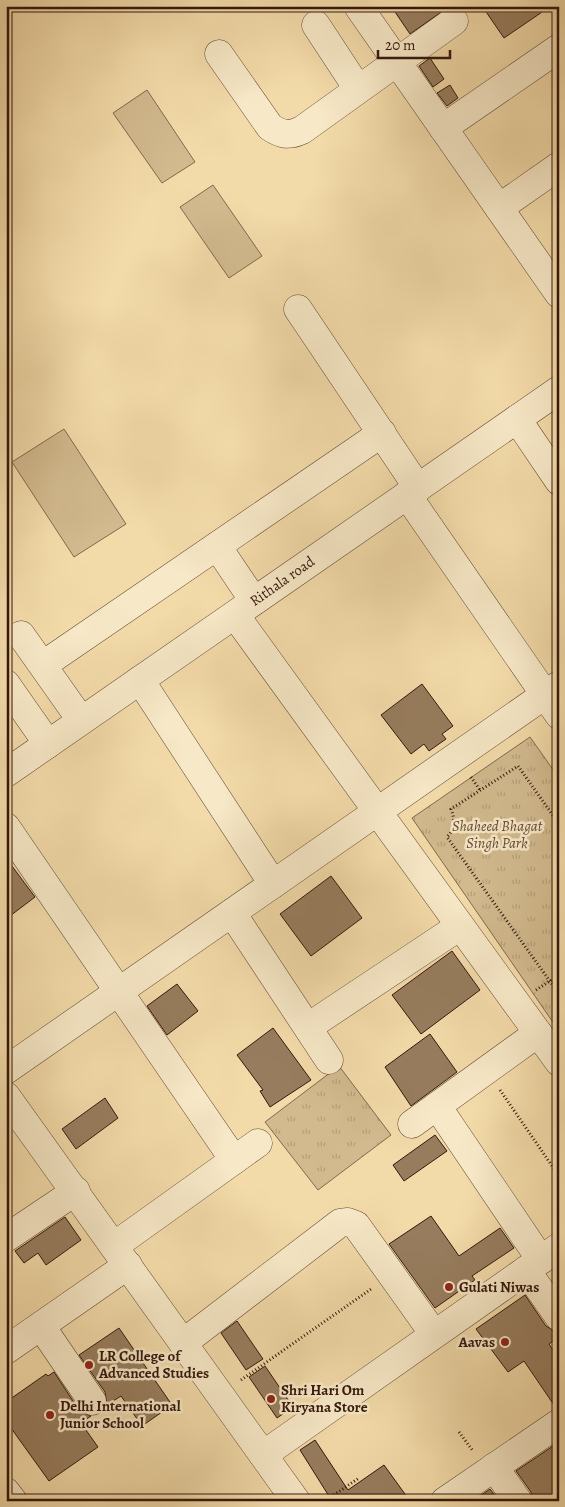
<svg xmlns="http://www.w3.org/2000/svg" width="565" height="1507" font-family="Alegreya,serif">
<style>
.green{fill:#d2ba8e;stroke:#82684e}
.park{fill:url(#park-tufts);stroke:#82684e}
.building{fill:#977d5e;stroke:#33170d}
.lines{fill:none;stroke-linecap:round;stroke-linejoin:round}
.minor-casing{stroke:#634834;stroke-width:29}
.path{stroke:#33170d;stroke-width:3;stroke-dasharray:1 2.5;stroke-linecap:butt}
.minor{stroke:#f7e8c7;stroke-width:28}
.poi-dot{fill:#8f2418;stroke:#f7e8c7;stroke-width:2}
.labels{text-anchor:middle;stroke-width:5;stroke-linejoin:round;paint-order:stroke}
.street-label{font-size:15px;fill:#33170d;stroke:#f7e8c7}
.park-label{font-size:15px;font-style:italic;fill:#634834;stroke:#f7e8c7}
.poi-label{font-size:15px;font-weight:bold;fill:#33170d;stroke:#f7e8c7;text-anchor:start}
</style>
<defs>
<pattern id="park-tufts" width="24" height="20" patternUnits="userSpaceOnUse" patternTransform="scale(1.25)"><rect width="24" height="20" fill="#d2ba8e"/><path d="M3 7l-1-3M5 7V3M7 7l1-3M15 17l-1-3M17 17v-4M19 17l1-3" fill="none" stroke="#b59f79"/></pattern>
</defs>
<rect width="100%" height="100%" fill="#f3dba9"/>
<filter id="stains"><feTurbulence type="fractalNoise" baseFrequency=".004" numOctaves="4"/><feColorMatrix values="0 0 0 0 .2 0 0 0 0 .09 0 0 0 0 .02 0 0 0 .5 -.17"/></filter>
<radialGradient id="worn" r=".72"><stop offset=".6" stop-color="#630" stop-opacity="0"/><stop offset="1" stop-color="#630" stop-opacity=".3"/></radialGradient>
<g class="green">
<path d="M 147,90 L 195,162 L 162,183 L 113,113 Z"/>
<path d="M 213,185 L 262,256 L 229,278 L 180,207 Z"/>
<path d="M 64,429 L 126,524 L 74,557 L 12,462 Z"/>
</g>
<g class="park">
<path d="M 530,737 L 559,778 L 559,1031 L 412,818 Z"/>
<path d="M 339,1066 L 391,1135 L 318,1190 L 265,1122 Z"/>
</g>
<g class="building">
<path d="M 391,6 L 450,6 L 410,34 Z"/>
<path d="M 482,6 L 551,6 L 504,38 Z"/>
<path d="M 430,58 L 444,79 L 433,87 L 419,66 Z"/>
<path d="M 450,85 L 458,98 L 447,106 L 437,93 Z"/>
<path d="M 422,684 L 453,726 L 442,734 L 446,739 L 429,751 L 424,744 L 411,754 L 381,715 Z"/>
<path d="M 6,858 L 35,897 L 6,919 Z"/>
<path d="M 331,876 L 362,918 L 311,956 L 280,914 Z"/>
<path d="M 452,951 L 480,990 L 421,1034 L 392,995 Z"/>
<path d="M 177,984 L 198,1011 L 167,1035 L 147,1006 Z"/>
<path d="M 273,1028 L 311,1080 L 270,1107 L 260,1091 L 263,1090 L 237,1055 Z"/>
<path d="M 430,1034 L 457,1072 L 411,1106 L 385,1067 Z"/>
<path d="M 105,1098 L 118,1118 L 76,1149 L 62,1129 Z"/>
<path d="M 435,1135 L 447,1151 L 404,1181 L 393,1165 Z"/>
<path d="M 431,1216 L 459,1256 L 500,1228 L 514,1248 L 472,1276 L 475,1280 L 435,1308 L 389,1244 Z"/>
<path d="M 65,1217 L 81,1240 L 46,1265 L 38,1253 L 24,1263 L 15,1251 Z"/>
<path d="M 525,1295 L 546,1326 L 559,1334 L 559,1337 L 549,1344 L 559,1359 L 559,1408 L 556,1408 L 524,1361 L 508,1372 L 476,1329 Z"/>
<path d="M 237,1321 L 263,1359 L 246,1370 L 221,1333 Z"/>
<path d="M 119,1328 L 172,1405 L 142,1426 L 121,1396 L 107,1405 L 105,1392 L 79,1355 Z"/>
<path d="M 265,1366 L 293,1407 L 277,1418 L 249,1377 Z"/>
<path d="M 54,1372 L 79,1410 L 91,1416 L 81,1423 L 98,1447 L 49,1481 L 6,1421 L 6,1402 L 46,1374 L 48,1376 Z"/>
<path d="M 315,1440 L 348,1490 L 384,1465 L 410,1501 L 332,1501 L 300,1450 Z"/>
<path d="M 559,1442 L 559,1501 L 533,1501 L 531,1492 L 516,1471 Z"/>
<path d="M 490,1489 L 499,1501 L 473,1501 Z"/>
</g>
<g class="lines">
<defs>
<g id="minor">
<path d="M 358,6 L 559,294"/>
<path d="M 316,25 L 358,89"/>
<path d="M 219,54 L 270,127 C 282,135 289,136 302,130 L 454,21"/>
<path d="M 443,128 L 559,48"/>
<path d="M 499,208 L 559,166"/>
<path d="M 298,309 L 418,488"/>
<path d="M 517,419 L 559,481"/>
<path d="M 407,495 L 559,715"/>
<path d="M 217,546 L 254,601"/>
<path d="M 235,615 L 559,1062"/>
<path d="M 21,635 L 81,720"/>
<path d="M 43,665 L 382,433"/>
<path d="M 140,680 L 273,884"/>
<path d="M 6,684 L 48,744"/>
<path d="M 6,773 L 559,390"/>
<path d="M 6,827 L 234,1160"/>
<path d="M 232,913 L 329,1060"/>
<path d="M 308,1027 L 460,926"/>
<path d="M 6,1070 L 559,685"/>
<path d="M 6,1096 L 296,1501"/>
<path d="M 437,1106 L 541,1260"/>
<path d="M 412,1124 L 538,1033"/>
<path d="M 6,1238 L 76,1191"/>
<path d="M 114,1246 L 258,1143"/>
<path d="M 526,1270 L 559,1317"/>
<path d="M 41,1326 L 92,1401"/>
<path d="M 183,1343 L 340,1223 L 348,1222 L 356,1225 L 434,1334"/>
<path d="M 6,1350 L 128,1265"/>
<path d="M 263,1455 L 559,1247"/>
<path d="M 494,1467 L 518,1501"/>
<path d="M 6,1492 L 13,1501"/>
<path d="M 445,1501 L 559,1423"/>
</g>
</defs>
<use href="#minor" class="minor-casing"/>
<g class="path">
<path d="M 471,777 L 480,790"/>
<path d="M 559,824 L 518,766 L 451,809 C 455,819 455,829 447,837 L 559,994"/>
<path d="M 536,990 L 559,975"/>
<path d="M 500,1090 L 559,1176"/>
<path d="M 241,1380 L 371,1289"/>
<path d="M 459,1432 L 473,1451"/>
<path d="M 325,1501 L 359,1478"/>
</g>
<use href="#minor" class="minor"/>
</g>
<g class="poi-dot">
<circle cx="449" cy="1287" r="5"/>
<circle cx="505" cy="1342" r="5"/>
<circle cx="89" cy="1365" r="5"/>
<circle cx="271" cy="1399" r="5"/>
<circle cx="50" cy="1415" r="5"/>
</g>
<g class="labels">
<g class="street-label">
<text transform="translate(282 581) rotate(-35)" y="5">Rithala road</text>
</g>
<g class="park-label">
<text x="497" y="831">Shaheed Bhagat<tspan x="497" dy="17">Singh Park</tspan></text>
</g>
<g class="poi-label">
<text x="459" y="1292">Gulati Niwas</text>
<text x="495" y="1347" text-anchor="end">Aavas</text>
<text x="99" y="1361">LR College of<tspan x="99" dy="17">Advanced Studies</tspan></text>
<text x="281" y="1395">Shri Hari Om<tspan x="281" dy="17">Kiryana Store</tspan></text>
<text x="60" y="1411">Delhi International<tspan x="60" dy="17">Junior School</tspan></text>
</g>
</g>
<rect width="565" height="1507" fill="none" stroke="#f3dba9" stroke-width="25"/>
<rect x="8" y="8" width="550" height="1492" fill="none" stroke="#33170d" stroke-width="2.5"/>
<rect x="12" y="12" width="540" height="1482" fill="none" stroke="#33170d"/>
<path d="M378 50v8h72v-8" fill="none" stroke="#33170d" stroke-width="2.5"/>
<text x="385" y="50" font-size="15" fill="#33170d" stroke="#f7e8c7" stroke-width="4" paint-order="stroke">20 m</text>
<rect width="100%" height="100%" filter="url(#stains)"/>
<rect width="100%" height="100%" fill="url(#worn)"/>
</svg>
